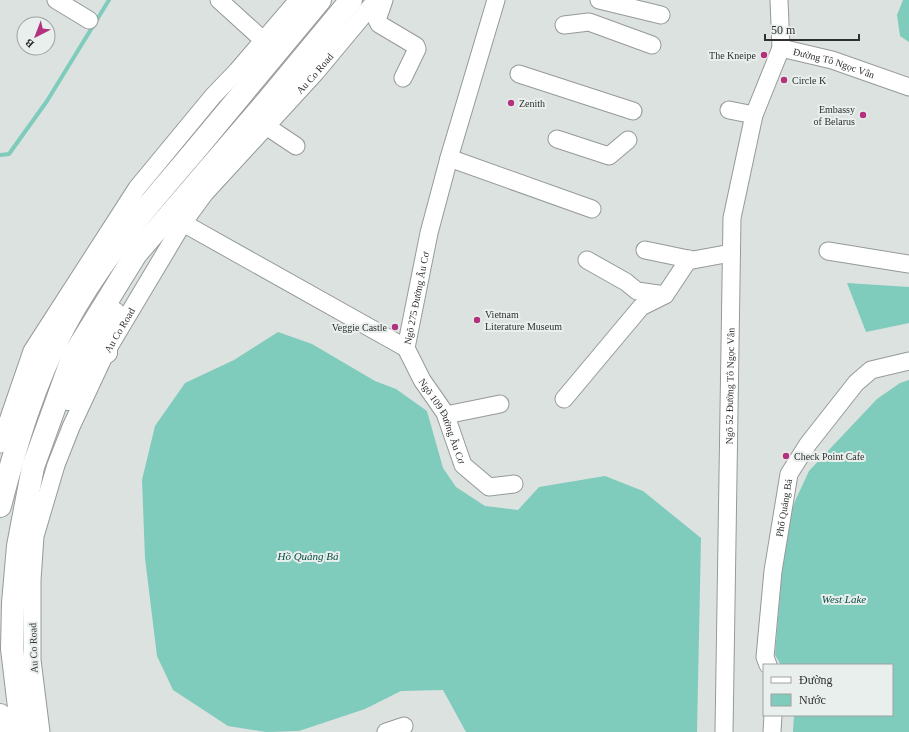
<svg xmlns="http://www.w3.org/2000/svg" width="909" height="732" font-family="Georgia,serif">
<style>
.water{fill:#7fcbbc}
.lines{fill:none;stroke-linecap:round;stroke-linejoin:round}
.stream{stroke:#7fcbbc;stroke-width:4}
.minor-casing{stroke:#959a99;stroke-width:19}
.major-casing{stroke:#959a99;stroke-width:24}
.minor{stroke:#fff;stroke-width:17}
.major{stroke:#fff;stroke-width:22}
.poi-dot{fill:#b3327e;stroke:#e9efed;stroke-width:1.5}
.labels{text-anchor:middle;stroke-width:4;stroke-linejoin:round;paint-order:stroke}
.poi-label{font-size:10px;fill:#2f3130;stroke:#e9efed;text-anchor:start}
.street-label{font-size:10px;fill:#2f3130;stroke:#e9efed}
.water-label{font-size:11px;font-style:italic;fill:#084d43;stroke:#e9efed}
</style>
<rect width="100%" height="100%" fill="#dce2e0"/>
<g class="water">
<path d="M 903,0 L 909,0 L 909,42 L 900,36 L 897,15 Z"/>
<path d="M 847,283 L 909,287 L 909,323 L 866,332 Z"/>
<path d="M 278,332 L 312,344 L 375,381 L 396,389 L 427,411 L 443,468 L 456,487 L 485,506 L 518,510 L 539,487 L 605,476 L 643,491 L 701,538 L 697,732 L 466,732 L 443,690 L 401,691 L 365,709 L 299,731 L 266,732 L 228,726 L 173,690 L 157,656 L 145,558 L 142,480 L 155,426 L 185,383 L 234,360 Z"/>
<path d="M 909,380 L 909,732 L 793,732 L 794,715 L 892,715 L 892,665 L 781,665 L 775,655 L 782,572 L 782,538 L 795,501 L 809,471 L 877,399 L 900,383 Z"/>
</g>
<g class="lines">
<path class="stream" d="M 0,155 L 9,154 L 47,101 L 109,0"/>
<defs>
<g id="minor">
<path d="M 56,0 L 89,20"/>
<path d="M 219,0 L 263,40"/>
<path d="M 384,0 L 377,20 L 379,24 L 416,46 L 417,49 L 403,78"/>
<path d="M 599,0 L 661,15"/>
<path d="M 564,25 L 589,22 L 652,45"/>
<path id="s1" d="M 781,48 L 832,60 L 909,87"/>
<path d="M 519,74 L 633,111"/>
<path d="M 729,110 L 754,115"/>
<path d="M 266,126 L 296,146"/>
<path d="M 557,139 L 609,156 L 628,140"/>
<path d="M 449,158 L 592,209"/>
<path d="M 183,223 L 406,348"/>
<path d="M 645,250 L 693,260 L 731,253"/>
<path d="M 828,251 L 909,264"/>
<path d="M 587,260 L 626,282 L 637,291 L 665,295"/>
<path id="s2" d="M 406,348 L 429,233 L 449,158 L 496,0"/>
<path id="s3" d="M 406,348 L 422,380 L 445,413 L 463,465 L 489,487 L 514,484"/>
<path d="M 564,399 L 641,307 L 665,295 L 689,259"/>
<path d="M 446,415 L 500,404"/>
<path d="M 0,444 L 32,351 L 137,188 L 213,96 L 237,71 L 298,0"/>
<path id="s4" d="M 768,665 L 765,657 L 773,571 L 789,474 L 808,444 L 856,383 L 871,370 L 909,361"/>
<path id="s5" d="M 41,732 L 32,660 L 32,580 L 35,536 L 56,465 L 71,427 L 106,352 L 183,223 L 205,193 L 316,72 L 376,0"/>
<path d="M 386,732 L 404,726"/>
<path id="s6" d="M 724,732 L 732,218 L 754,115 L 781,48 L 779,0"/>
<path d="M 772,732 L 773,715"/>
</g>
<g id="major">
<path d="M 106,352 L 101,346 L 101,335 L 114,313"/>
<path d="M 68,399 L 92,353 L 106,352"/>
<path d="M 0,506 C 16,445 34,382 65,325 C 100,260 144,210 192,154 C 235,103 277,51 320,0"/>
<path d="M 0,715 L 2,732"/>
<path d="M 22,732 L 12,649 L 13,603 L 18,546 L 33,467 L 73,356 L 136,254 L 269,99 L 351,0"/>
</g>
</defs>
<use href="#minor" class="minor-casing"/>
<use href="#major" class="major-casing"/>
<use href="#minor" class="minor"/>
<use href="#major" class="major"/>
</g>
<g class="poi-dot">
<circle cx="764" cy="55" r="4"/>
<circle cx="784" cy="80" r="4"/>
<circle cx="511" cy="103" r="4"/>
<circle cx="863" cy="115" r="4"/>
<circle cx="477" cy="320" r="4"/>
<circle cx="395" cy="327" r="4"/>
<circle cx="786" cy="456" r="4"/>
</g>
<g class="labels">
<g class="poi-label">
<text x="756" y="59" text-anchor="end">The Kneipe</text>
<text x="792" y="84">Circle K</text>
<text x="519" y="107">Zenith</text>
<text x="855" y="113" text-anchor="end">Embassy<tspan x="855" dy="12">of Belarus</tspan></text>
<text x="485" y="318">Vietnam<tspan x="485" dy="12">Literature Museum</tspan></text>
<text x="387" y="331" text-anchor="end">Veggie Castle</text>
<text x="794" y="460">Check Point Cafe</text>
</g>
<g class="street-label">
<text dy="4" stroke="none"><textPath href="#s1" startOffset="55">Đường Tô Ngọc Vân</textPath></text>
<text dy="4" stroke="none"><textPath href="#s5" startOffset="744">Au Co Road</textPath></text>
<text dy="4" stroke="none"><textPath href="#s2" startOffset="51">Ngõ 275 Đường Âu Cơ</textPath></text>
<text dy="4" stroke="none"><textPath href="#s5" startOffset="420">Au Co Road</textPath></text>
<text dy="4" stroke="none"><textPath href="#s6" startOffset="346">Ngõ 52 Đường Tô Ngọc Vân</textPath></text>
<text dy="4" stroke="none"><textPath href="#s3" startOffset="82">Ngõ 109 Đường Âu Cơ</textPath></text>
<text dy="4" stroke="none"><textPath href="#s4" startOffset="159">Phố Quảng Bá</textPath></text>
<text transform="translate(33 648) rotate(-92)" y="4">Au Co Road</text>
</g>
<g class="water-label">
<text x="308" y="560">Hồ Quảng Bá</text>
<text x="844" y="603">West Lake</text>
</g>
</g>
<rect x="763" y="664" width="130" height="52" fill="#e9efed" stroke="#9fa3a1"/>
<rect x="771" y="677" width="20" height="6" fill="#ffffff" stroke="#9fa3a1"/>
<text x="799" y="684" font-size="12" fill="#2f3130">Đường</text>
<rect x="771" y="694" width="20" height="12" fill="#7fcbbc" stroke="#9fa3a1"/>
<text x="799" y="704" font-size="12" fill="#2f3130">Nước</text>
<g transform="translate(36 36) rotate(222)"><circle r="19" fill="#e9efed" stroke="#9fa3a1"/>
<path d="M0-3L7 15L0 10L-7 15Z" fill="#b3327e"/>
<text y="-6" font-size="11" font-weight="bold" text-anchor="middle" fill="#2f3130">B</text>
</g>
<path d="M765 34v6h94v-6" fill="none" stroke="#2f3130" stroke-width="2"/>
<text x="771" y="34" font-size="12" fill="#2f3130" stroke="#e9efed" stroke-width="3" paint-order="stroke">50 m</text>
</svg>
